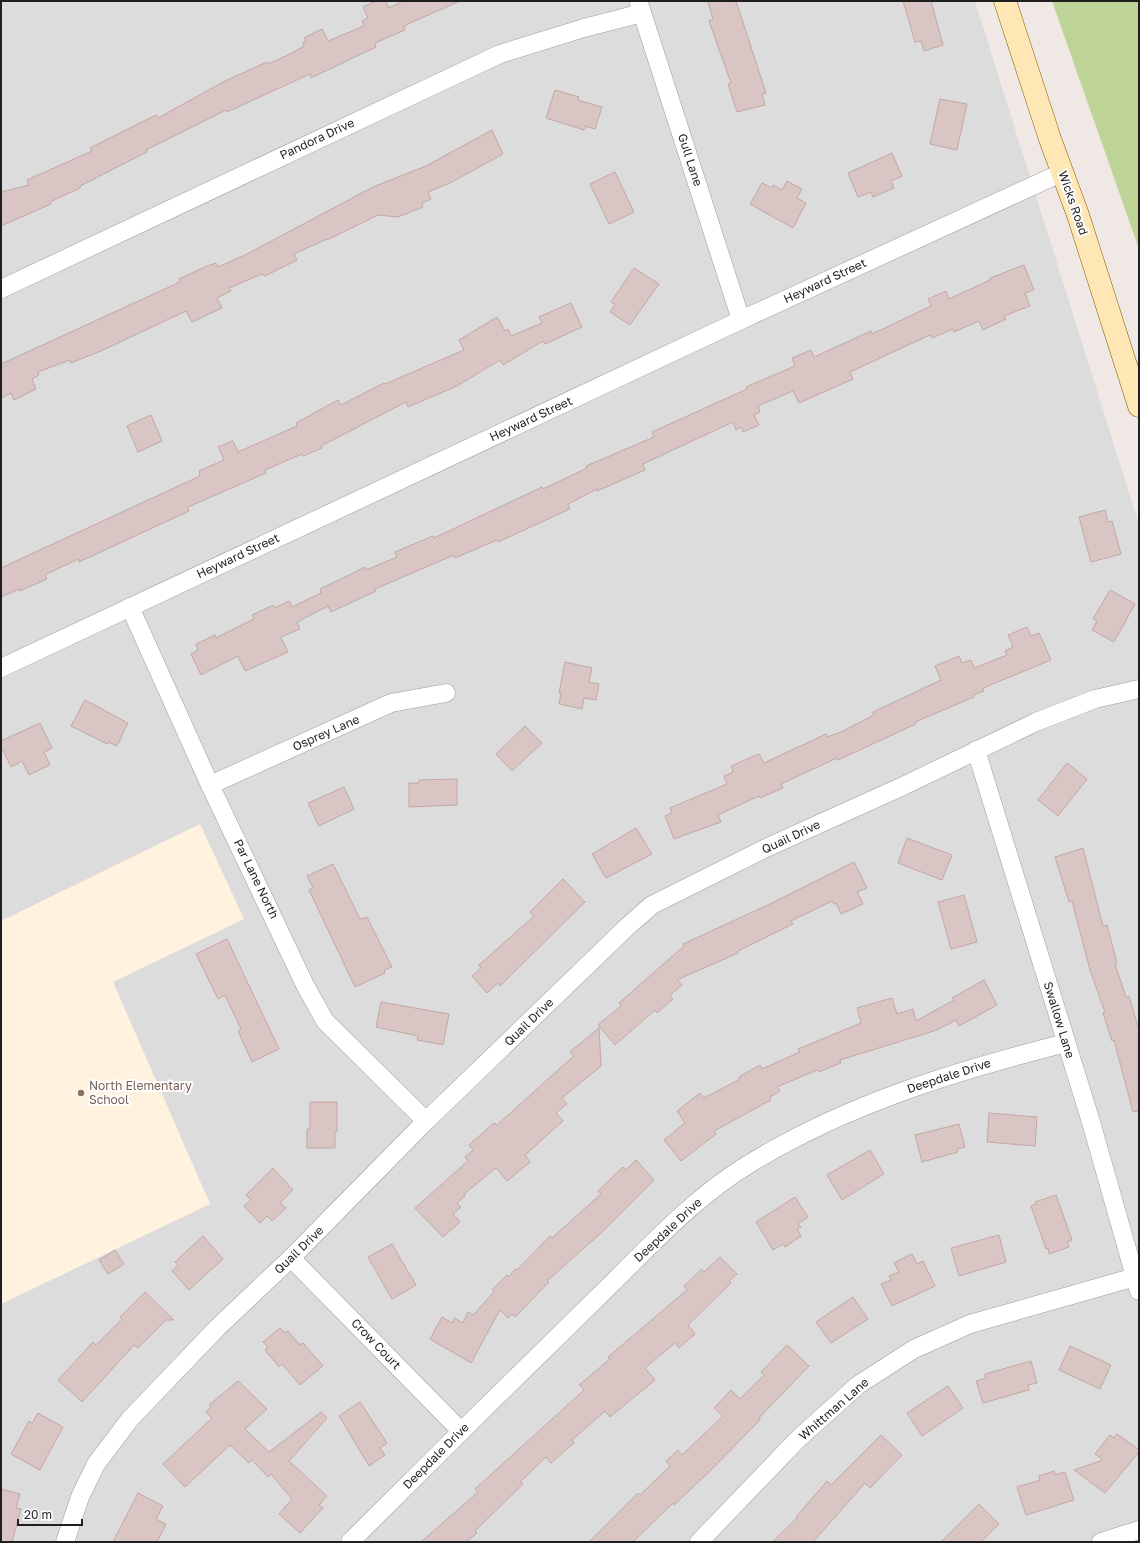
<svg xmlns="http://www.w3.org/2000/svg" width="1140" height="1543" font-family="'Golos Text',sans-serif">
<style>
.residential{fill:#dddcdc}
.education{fill:#fff3df}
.forest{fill:#bed396}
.building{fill:#d8c5c4;stroke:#c3a7a5}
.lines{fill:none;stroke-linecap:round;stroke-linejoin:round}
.minor-casing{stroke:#9c9c9c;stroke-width:19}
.secondary-casing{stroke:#7c5c00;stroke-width:23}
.minor{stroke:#fff;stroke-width:18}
.secondary{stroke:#fee7b4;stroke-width:22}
.education-dot{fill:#8d6e63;stroke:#fff;stroke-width:1.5}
.labels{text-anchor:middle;stroke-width:4;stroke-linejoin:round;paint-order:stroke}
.street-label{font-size:12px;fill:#1f1f1f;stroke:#fff}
.education-label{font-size:12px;fill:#785e54;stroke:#fff;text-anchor:start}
</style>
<rect width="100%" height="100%" fill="#f0e8e4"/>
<path class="residential" d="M 1,1 L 975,1 L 1139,525 L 1139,1542 L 1,1542 Z"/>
<path class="education" d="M 200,824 L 244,919 L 113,982 L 210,1204 L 1,1304 L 1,921 Z"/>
<path class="forest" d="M 1052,1 L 1139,1 L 1139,249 Z"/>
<g class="building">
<path d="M 376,1 L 386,1 L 389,8 L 403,1 L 460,1 L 408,24 L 404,27 L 405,30 L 375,43 L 376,47 L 311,78 L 310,74 L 227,112 L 226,110 L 146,150 L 147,152 L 80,186 L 80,188 L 50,202 L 51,204 L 1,226 L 1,192 L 29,185 L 27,180 L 92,151 L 90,148 L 156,115 L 158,118 L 223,82 L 267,62 L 268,64 L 288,55 L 304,46 L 303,43 L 306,42 L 304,38 L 322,29 L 328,41 L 364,26 L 362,21 L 368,18 L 363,7 Z"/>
<path d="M 708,1 L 736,1 L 766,93 L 762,94 L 765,105 L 737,112 L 728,84 L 731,83 L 709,21 L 713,19 Z"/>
<path d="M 903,1 L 931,1 L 943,45 L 924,51 L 921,41 L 915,42 Z"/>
<path d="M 555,90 L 579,97 L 578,100 L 602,107 L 595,129 L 585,126 L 584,130 L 546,118 Z"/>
<path d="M 940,99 L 967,104 L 957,150 L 930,144 Z"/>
<path d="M 492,130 L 503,154 L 450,183 L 428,192 L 431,199 L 422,203 L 423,207 L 398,217 L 378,215 L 327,240 L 327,239 L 294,254 L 297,260 L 265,276 L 262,274 L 229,288 L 231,291 L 217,298 L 222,308 L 192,322 L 186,311 L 101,351 L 71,363 L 70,360 L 38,372 L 39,375 L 32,379 L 36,389 L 14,400 L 11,393 L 1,398 L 1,364 L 180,282 L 179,279 L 207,266 L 216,263 L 218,267 L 243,256 L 373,187 L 426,166 Z"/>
<path d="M 892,153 L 902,176 L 891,181 L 894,188 L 873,197 L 871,192 L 858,197 L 848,173 Z"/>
<path d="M 615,172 L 634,212 L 609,224 L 590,184 Z"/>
<path d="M 787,181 L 802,189 L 797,198 L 806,203 L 793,228 L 750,204 L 762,183 L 772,188 L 773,185 L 782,190 Z"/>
<path d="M 1024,265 L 1034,290 L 1025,293 L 1030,306 L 1004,316 L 1006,319 L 983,330 L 979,321 L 954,332 L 953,329 L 932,338 L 930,335 L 850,372 L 853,379 L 799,403 L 793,391 L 758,406 L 760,412 L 754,415 L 759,425 L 743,432 L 741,427 L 736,430 L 733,422 L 643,464 L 645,470 L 597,491 L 597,489 L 568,504 L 570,509 L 498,542 L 497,540 L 455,558 L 454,555 L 375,589 L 376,591 L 331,612 L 328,606 L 297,622 L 300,629 L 281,637 L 288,652 L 245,671 L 238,656 L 201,675 L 191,654 L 198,650 L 196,644 L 215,635 L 216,638 L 254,619 L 252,615 L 273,605 L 275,608 L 289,601 L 292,607 L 321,593 L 320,589 L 345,577 L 365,567 L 366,570 L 397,557 L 395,552 L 433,536 L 434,538 L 542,487 L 543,489 L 587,468 L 586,466 L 654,437 L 652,432 L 747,389 L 746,387 L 795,366 L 792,358 L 811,350 L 814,357 L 871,331 L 872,334 L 931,306 L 928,299 L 946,291 L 949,299 L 990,280 L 990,278 Z"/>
<path d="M 634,268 L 659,284 L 630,325 L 610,312 L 615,304 L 611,302 Z"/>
<path d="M 571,303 L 582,327 L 545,344 L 543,341 L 503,365 L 500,360 L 455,387 L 408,407 L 406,402 L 321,446 L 322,448 L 303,456 L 302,454 L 265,470 L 266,473 L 188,507 L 189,511 L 79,562 L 78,559 L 45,575 L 47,579 L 20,591 L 19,589 L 1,597 L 1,568 L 200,476 L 199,471 L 224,460 L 218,447 L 233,441 L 238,452 L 297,426 L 296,423 L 338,400 L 341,405 L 384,383 L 385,384 L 464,350 L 459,340 L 497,317 L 505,331 L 508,329 L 511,336 L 542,323 L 539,317 Z"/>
<path d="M 151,415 L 162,441 L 138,452 L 127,426 Z"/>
<path d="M 1105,510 L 1108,522 L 1112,521 L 1121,554 L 1091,562 L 1079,517 Z"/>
<path d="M 1110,590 L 1135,604 L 1114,642 L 1092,630 L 1097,621 L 1093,619 Z"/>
<path d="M 1027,627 L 1031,636 L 1039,633 L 1051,660 L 983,688 L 984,691 L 973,695 L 974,697 L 915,722 L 916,724 L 838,760 L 837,758 L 781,784 L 783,788 L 760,798 L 759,796 L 718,815 L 721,822 L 674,839 L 665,816 L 672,813 L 670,808 L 727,784 L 724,776 L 733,772 L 731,766 L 759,754 L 764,763 L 826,734 L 827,737 L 841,732 L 874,715 L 873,712 L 941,680 L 935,666 L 959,656 L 962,663 L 971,660 L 974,668 L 1007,655 L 1005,651 L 1013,647 L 1008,635 Z"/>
<path d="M 565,662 L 592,668 L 589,682 L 599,684 L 596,700 L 584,698 L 582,709 L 559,704 L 561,693 L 559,693 Z"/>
<path d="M 85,700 L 128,723 L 117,746 L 108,742 L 107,744 L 71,726 Z"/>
<path d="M 40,723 L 52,748 L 44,752 L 50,765 L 29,775 L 22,761 L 11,767 L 1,746 L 1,741 Z"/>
<path d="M 525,726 L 542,743 L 512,771 L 496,754 Z"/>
<path d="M 1067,763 L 1087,779 L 1058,816 L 1038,800 Z"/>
<path d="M 457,779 L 457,805 L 409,807 L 409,783 L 419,783 L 419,780 Z"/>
<path d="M 344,787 L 354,809 L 319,826 L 308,803 Z"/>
<path d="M 636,828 L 652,854 L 606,878 L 592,854 Z"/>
<path d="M 907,838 L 952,855 L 942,880 L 898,863 Z"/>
<path d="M 1083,848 L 1103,926 L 1107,925 L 1117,963 L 1115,964 L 1126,997 L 1129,996 L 1139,1030 L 1139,1111 L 1133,1112 L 1114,1040 L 1112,1041 L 1103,1013 L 1105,1012 L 1090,970 L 1072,901 L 1069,902 L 1055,857 Z"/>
<path d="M 854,862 L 867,888 L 857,892 L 863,904 L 841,914 L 836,903 L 834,904 L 832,901 L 791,921 L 793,924 L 738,951 L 738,953 L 677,980 L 682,985 L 670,995 L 673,999 L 657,1013 L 655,1010 L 615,1045 L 599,1026 L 599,1024 L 621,1006 L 619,1003 L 684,946 L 683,944 L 772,903 Z"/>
<path d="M 333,864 L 360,919 L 367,917 L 392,967 L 384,970 L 385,973 L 355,987 L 309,890 L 313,888 L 307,876 Z"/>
<path d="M 563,879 L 585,902 L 500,986 L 498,983 L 487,993 L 472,976 L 481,968 L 479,965 L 534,916 L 530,912 Z"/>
<path d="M 964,895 L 977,942 L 951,949 L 938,902 Z"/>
<path d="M 227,939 L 279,1049 L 252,1062 L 238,1031 L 241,1029 L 225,995 L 218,999 L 196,954 Z"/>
<path d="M 984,980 L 997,1005 L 959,1026 L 956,1020 L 937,1030 L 840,1060 L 841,1063 L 819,1072 L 817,1070 L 777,1087 L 780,1091 L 770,1097 L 771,1100 L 714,1131 L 716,1134 L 681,1161 L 664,1140 L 685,1123 L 677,1111 L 700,1093 L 704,1098 L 740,1079 L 739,1077 L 760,1065 L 762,1069 L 800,1052 L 798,1049 L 861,1023 L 857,1008 L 892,998 L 897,1014 L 913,1009 L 916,1021 L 954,1000 L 952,998 Z"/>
<path d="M 381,1002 L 449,1014 L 443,1045 L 417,1040 L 418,1036 L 376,1027 Z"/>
<path d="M 599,1028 L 601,1066 L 562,1098 L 567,1104 L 556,1113 L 563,1121 L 525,1155 L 530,1162 L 507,1181 L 496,1168 L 464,1194 L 465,1196 L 457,1203 L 461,1207 L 453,1214 L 460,1222 L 443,1237 L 415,1208 L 468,1161 L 465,1157 L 473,1150 L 469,1145 L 494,1123 L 497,1125 L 567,1062 L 574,1056 L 570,1052 Z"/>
<path d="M 310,1102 L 337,1102 L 337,1132 L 335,1131 L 335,1148 L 307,1148 L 307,1129 L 310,1129 Z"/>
<path d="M 989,1113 L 1037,1117 L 1035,1146 L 987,1142 Z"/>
<path d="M 959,1124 L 965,1147 L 957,1149 L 958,1152 L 922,1162 L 915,1135 Z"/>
<path d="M 870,1150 L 884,1174 L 842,1200 L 827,1175 Z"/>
<path d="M 636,1160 L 654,1180 L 601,1233 L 547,1281 L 549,1282 L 515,1317 L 512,1314 L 508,1318 L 500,1310 L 471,1363 L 430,1339 L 442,1317 L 452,1323 L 454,1318 L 463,1323 L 468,1312 L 473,1315 L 494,1292 L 492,1290 L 507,1275 L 509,1277 L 515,1269 L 517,1270 L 550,1236 L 552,1238 L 601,1194 L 598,1191 L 623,1167 L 626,1170 Z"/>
<path d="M 273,1168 L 293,1190 L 280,1203 L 286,1208 L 272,1221 L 267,1216 L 260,1223 L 244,1206 L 251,1200 L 246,1195 Z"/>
<path d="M 1056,1195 L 1072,1240 L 1067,1242 L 1069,1247 L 1049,1254 L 1048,1248 L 1046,1249 L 1031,1206 L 1036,1204 L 1035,1202 Z"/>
<path d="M 795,1197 L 808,1217 L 798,1224 L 801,1227 L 797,1229 L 801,1236 L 785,1247 L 783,1244 L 773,1250 L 756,1222 Z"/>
<path d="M 999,1235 L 1006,1262 L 959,1276 L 951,1248 Z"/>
<path d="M 203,1236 L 223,1259 L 189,1290 L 172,1271 L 178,1265 L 175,1262 Z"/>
<path d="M 392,1244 L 416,1285 L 392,1299 L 368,1257 Z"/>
<path d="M 115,1250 L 124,1264 L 108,1274 L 99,1260 Z"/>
<path d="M 912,1254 L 917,1264 L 923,1261 L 935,1286 L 892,1306 L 881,1284 L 891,1280 L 889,1276 L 899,1272 L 894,1263 Z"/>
<path d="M 720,1257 L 737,1274 L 729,1281 L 731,1283 L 688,1325 L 695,1334 L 679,1348 L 675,1343 L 645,1368 L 655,1380 L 610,1417 L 605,1411 L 572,1440 L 574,1443 L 551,1463 L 546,1457 L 520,1482 L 523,1484 L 475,1531 L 477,1533 L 466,1542 L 421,1542 L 478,1492 L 475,1489 L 584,1390 L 579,1385 L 610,1359 L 608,1357 L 687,1290 L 684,1286 L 702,1269 L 704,1272 Z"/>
<path d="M 145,1292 L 174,1320 L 166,1320 L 138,1348 L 134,1345 L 82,1402 L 58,1380 L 93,1342 L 96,1345 L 122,1319 L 120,1317 Z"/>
<path d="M 853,1297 L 868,1319 L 831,1343 L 816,1322 Z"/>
<path d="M 280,1328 L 285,1333 L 288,1331 L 300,1345 L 303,1343 L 323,1366 L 300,1385 L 282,1364 L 279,1367 L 265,1350 L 268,1347 L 263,1342 Z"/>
<path d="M 787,1345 L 809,1366 L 759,1418 L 760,1420 L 709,1472 L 674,1505 L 673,1503 L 633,1542 L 589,1542 L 638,1493 L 640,1495 L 670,1466 L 666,1461 L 678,1450 L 682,1455 L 723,1416 L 714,1408 L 731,1390 L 740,1399 L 764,1375 L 761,1372 Z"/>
<path d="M 1070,1346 L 1111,1365 L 1100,1389 L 1059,1370 Z"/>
<path d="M 1031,1361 L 1037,1383 L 1028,1385 L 1029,1390 L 983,1403 L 976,1381 L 986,1378 L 985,1374 Z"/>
<path d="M 238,1381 L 267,1409 L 245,1429 L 269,1452 L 321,1412 L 327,1418 L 289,1461 L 327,1496 L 319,1505 L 323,1508 L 300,1533 L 279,1514 L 292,1499 L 271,1474 L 268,1477 L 252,1460 L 249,1463 L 230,1445 L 185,1487 L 163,1464 L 212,1418 L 206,1412 L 211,1407 L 209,1405 Z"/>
<path d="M 948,1386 L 963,1408 L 922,1436 L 907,1413 Z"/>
<path d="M 360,1402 L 387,1443 L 380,1448 L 385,1455 L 369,1466 L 339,1416 Z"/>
<path d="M 38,1413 L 63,1427 L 40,1470 L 11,1454 L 29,1421 L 32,1423 Z"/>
<path d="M 1117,1434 L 1138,1449 L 1139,1452 L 1105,1493 L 1074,1470 L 1103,1460 L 1095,1454 L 1110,1435 L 1114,1438 Z"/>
<path d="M 881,1435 L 902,1455 L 870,1488 L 865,1483 L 813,1542 L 772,1542 L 797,1518 L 796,1517 L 827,1481 L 831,1485 Z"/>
<path d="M 1054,1471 L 1055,1475 L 1065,1472 L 1074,1500 L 1026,1515 L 1017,1487 L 1040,1480 L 1039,1476 Z"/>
<path d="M 1,1489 L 20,1494 L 16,1508 L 21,1509 L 12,1542 L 1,1542 Z"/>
<path d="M 138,1493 L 163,1506 L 156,1519 L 166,1524 L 157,1542 L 113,1542 Z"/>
<path d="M 979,1504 L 999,1524 L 981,1542 L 941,1542 Z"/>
</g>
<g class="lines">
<defs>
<g id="minor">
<path d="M 639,3 L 741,320"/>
<path d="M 1,289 L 500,54 L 584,28 L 642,13"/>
<path d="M 130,607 L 210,785 L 305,985 L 325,1021 L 426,1121"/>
<path d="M 1,668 L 741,320 L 1063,172"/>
<path d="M 976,750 L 1091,1122 L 1139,1291"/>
<path d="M 210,785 L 391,703 L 446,693"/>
<path d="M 291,1258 L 461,1431"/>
<path d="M 65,1542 L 80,1497 L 96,1464 L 130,1419 L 218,1327 L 291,1258 L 426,1121 L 628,926 L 652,905 L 768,847 L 901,787 L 1036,722 L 1095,699 L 1139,689"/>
<path d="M 350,1542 C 431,1461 513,1380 595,1300 C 644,1253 691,1199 749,1164 C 847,1104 955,1071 1066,1043"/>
<path d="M 699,1542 L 798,1439 L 858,1385 L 914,1349 L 970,1324 L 1135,1277"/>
<path d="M 1101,1542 L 1139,1530"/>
</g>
<path id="secondary" d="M 1005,1 L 1050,139 L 1078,215 L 1139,406"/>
</defs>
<use href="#minor" class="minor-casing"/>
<use href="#secondary" class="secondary-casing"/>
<use href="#minor" class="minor"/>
<use href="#secondary" class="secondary"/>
</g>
<circle class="education-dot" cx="81" cy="1093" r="4"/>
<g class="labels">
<g class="street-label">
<text transform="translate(317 139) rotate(-25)" y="4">Pandora Drive</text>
<text transform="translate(690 160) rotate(72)" y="4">Gull Lane</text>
<text transform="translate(1073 203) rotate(71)" y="4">Wicks Road</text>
<text transform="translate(825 281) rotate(-25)" y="4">Heyward Street</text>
<text transform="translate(531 419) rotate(-25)" y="4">Heyward Street</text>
<text transform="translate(238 556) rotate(-25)" y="4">Heyward Street</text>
<text transform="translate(326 733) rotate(-24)" y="4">Osprey Lane</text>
<text transform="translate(791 837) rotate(-25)" y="4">Quail Drive</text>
<text transform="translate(256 879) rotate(64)" y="4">Par Lane North</text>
<text transform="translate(1059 1020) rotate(73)" y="4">Swallow Lane</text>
<text transform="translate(529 1022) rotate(-44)" y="4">Quail Drive</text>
<text transform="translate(949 1076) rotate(-18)" y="4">Deepdale Drive</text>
<text transform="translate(668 1230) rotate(-43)" y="4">Deepdale Drive</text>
<text transform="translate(299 1250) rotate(-44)" y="4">Quail Drive</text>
<text transform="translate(376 1344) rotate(46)" y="4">Crow Court</text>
<text transform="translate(834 1409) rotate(-41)" y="4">Whittman Lane</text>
<text transform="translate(436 1456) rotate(-45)" y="4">Deepdale Drive</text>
</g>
<g class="education-label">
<text x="89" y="1090">North Elementary<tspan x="89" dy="14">School</tspan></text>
</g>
</g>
<rect width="1140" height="1543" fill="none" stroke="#1f1f1f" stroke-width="4"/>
<path d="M18 1519v6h64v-6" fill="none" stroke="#1f1f1f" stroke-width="2"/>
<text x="24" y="1519" font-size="12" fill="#1f1f1f" stroke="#ffffff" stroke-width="3" paint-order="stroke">20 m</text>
</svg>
